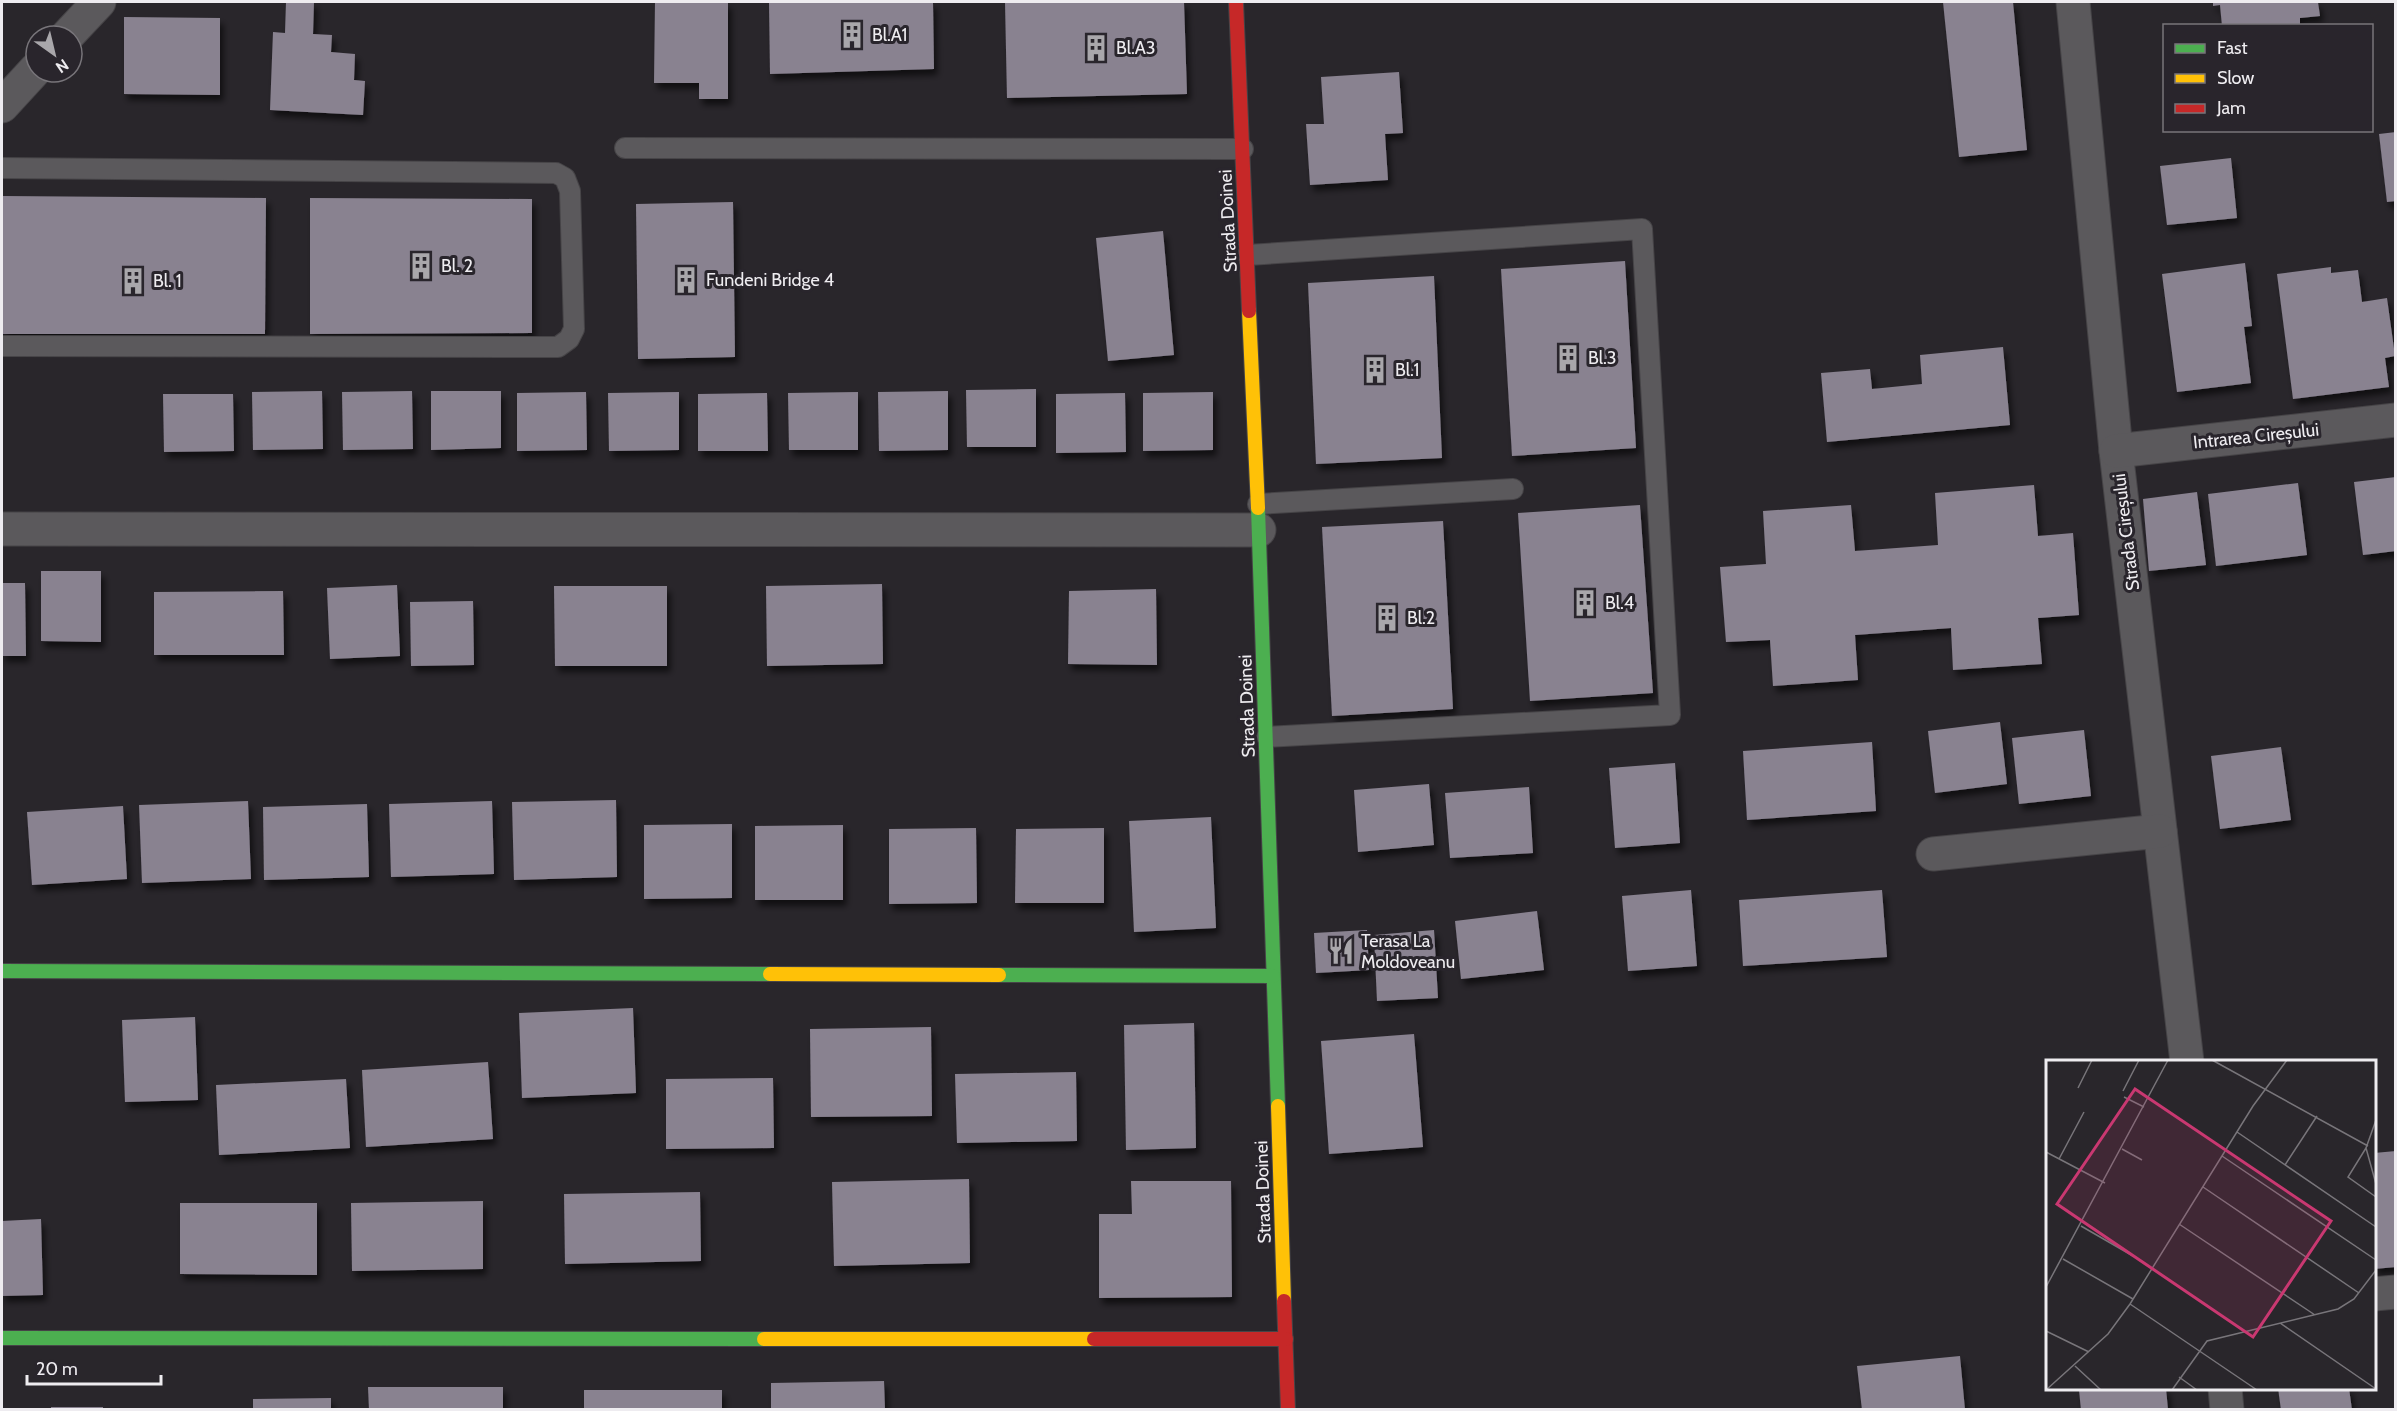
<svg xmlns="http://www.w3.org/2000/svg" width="2397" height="1411" font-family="Cabin,sans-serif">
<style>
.building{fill:#898290;filter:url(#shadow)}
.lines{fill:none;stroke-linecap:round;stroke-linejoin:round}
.lane-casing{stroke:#464447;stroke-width:22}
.street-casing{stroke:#464447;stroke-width:35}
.fast-casing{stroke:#464447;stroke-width:16}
.slow-casing{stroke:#464447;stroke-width:16}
.jam-casing{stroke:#464447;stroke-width:16}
.lane{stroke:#5b595c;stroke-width:20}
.street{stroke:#5b595c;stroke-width:33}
.fast{stroke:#4caf50;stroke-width:14}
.slow{stroke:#ffc107;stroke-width:14}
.jam{stroke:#c62828;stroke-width:14}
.labels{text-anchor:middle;stroke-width:6;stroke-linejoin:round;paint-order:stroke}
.poi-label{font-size:18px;fill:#eeecf0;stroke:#29252c;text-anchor:start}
.street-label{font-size:18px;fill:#eeecf0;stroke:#29252c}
.inset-road{fill:none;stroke:#78757a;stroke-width:1.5}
.view{fill:#c93871;fill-opacity:0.15;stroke:#c93871;stroke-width:3}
.inset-edge{fill:none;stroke:#eeecf0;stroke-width:3}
</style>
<defs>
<filter id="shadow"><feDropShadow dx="3.5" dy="6" stdDeviation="3" flood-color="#0009"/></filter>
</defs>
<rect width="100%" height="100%" fill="#29262b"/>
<g class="building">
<path d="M 286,2 L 314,2 L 313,34 L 332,35 L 331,52 L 355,54 L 354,80 L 365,81 L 363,115 L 270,110 L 273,32 L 285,33 Z"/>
<path d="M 655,2 L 728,2 L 728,99 L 699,99 L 699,83 L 654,83 Z"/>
<path d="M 769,2 L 933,2 L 934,69 L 770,74 Z"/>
<path d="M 1005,2 L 1184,2 L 1187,94 L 1007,98 Z"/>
<path d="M 1943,2 L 2013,2 L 2027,150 L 1959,157 Z"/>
<path d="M 2213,2 L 2318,2 L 2320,16 L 2300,18 L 2300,26 L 2222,26 L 2220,5 L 2213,6 Z"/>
<path d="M 124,17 L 220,18 L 220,95 L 124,94 Z"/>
<path d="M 1399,72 L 1403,133 L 1385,134 L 1388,180 L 1310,185 L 1306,124 L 1324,124 L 1321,77 Z"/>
<path d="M 2396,132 L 2396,201 L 2387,202 L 2379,134 Z"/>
<path d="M 2231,158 L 2237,218 L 2167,225 L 2160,166 Z"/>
<path d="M 2,196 L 266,198 L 265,334 L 2,334 Z"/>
<path d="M 310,198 L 532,199 L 532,333 L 310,334 Z"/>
<path d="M 733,202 L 735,357 L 638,359 L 636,204 Z"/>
<path d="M 1163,231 L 1174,355 L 1108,361 L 1096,238 Z"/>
<path d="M 1625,261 L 1636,448 L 1512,456 L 1501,269 Z"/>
<path d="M 2245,263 L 2252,326 L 2244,327 L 2251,383 L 2177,392 L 2162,274 Z"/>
<path d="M 2331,267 L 2331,273 L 2358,270 L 2362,302 L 2387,298 L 2395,356 L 2385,358 L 2389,387 L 2293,399 L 2277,274 Z"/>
<path d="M 1434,276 L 1442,458 L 1316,464 L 1308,283 Z"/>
<path d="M 2003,347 L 2010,425 L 1827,442 L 1821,373 L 1870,369 L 1872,389 L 1922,384 L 1920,355 Z"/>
<path d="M 1036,389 L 1036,447 L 967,447 L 966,390 Z"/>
<path d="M 322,391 L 323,449 L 253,450 L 252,392 Z"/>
<path d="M 412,391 L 413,449 L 343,450 L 342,392 Z"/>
<path d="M 431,391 L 501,391 L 501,448 L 431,450 Z"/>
<path d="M 948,391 L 948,450 L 879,451 L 878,392 Z"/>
<path d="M 586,392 L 587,450 L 517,451 L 517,393 Z"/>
<path d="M 679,392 L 679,450 L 609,451 L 608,393 Z"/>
<path d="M 858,392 L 858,450 L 789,450 L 788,393 Z"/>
<path d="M 1213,392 L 1213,450 L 1143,451 L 1143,393 Z"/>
<path d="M 767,393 L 768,451 L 698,451 L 698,394 Z"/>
<path d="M 1125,393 L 1126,452 L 1056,453 L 1056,394 Z"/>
<path d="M 163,394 L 233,394 L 234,451 L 164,452 Z"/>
<path d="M 2396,477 L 2396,551 L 2363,555 L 2354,482 Z"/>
<path d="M 2298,483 L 2307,555 L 2216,566 L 2208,494 Z"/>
<path d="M 2034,485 L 2038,536 L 2073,533 L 2079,615 L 2038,618 L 2042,664 L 1953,670 L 1951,628 L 1855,635 L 1858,680 L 1773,686 L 1770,640 L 1726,642 L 1720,567 L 1766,564 L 1763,511 L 1851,505 L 1855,551 L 1938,545 L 1935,493 Z"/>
<path d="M 2197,492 L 2206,565 L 2149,571 L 2143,499 Z"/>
<path d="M 1640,505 L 1653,693 L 1530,701 L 1518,513 Z"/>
<path d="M 1443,521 L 1453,709 L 1332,716 L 1322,527 Z"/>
<path d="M 41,571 L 101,571 L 101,642 L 41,641 Z"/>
<path d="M 2,583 L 25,583 L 26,656 L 2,656 Z"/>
<path d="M 882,584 L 883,664 L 767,666 L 766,586 Z"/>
<path d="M 397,585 L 400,656 L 330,659 L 327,588 Z"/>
<path d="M 554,586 L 667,586 L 667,666 L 555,666 Z"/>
<path d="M 1156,589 L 1157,665 L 1068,664 L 1069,591 Z"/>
<path d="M 283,591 L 284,655 L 154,655 L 154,592 Z"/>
<path d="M 473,601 L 474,665 L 411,666 L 410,602 Z"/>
<path d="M 2000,722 L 2007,784 L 1935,793 L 1928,731 Z"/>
<path d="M 2084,730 L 2091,796 L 2019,804 L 2012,738 Z"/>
<path d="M 1872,742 L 1876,811 L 1747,820 L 1743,751 Z"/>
<path d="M 2281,747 L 2291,820 L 2220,829 L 2211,756 Z"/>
<path d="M 1675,763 L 1680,843 L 1615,848 L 1609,768 Z"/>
<path d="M 1429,784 L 1434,845 L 1358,852 L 1354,790 Z"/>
<path d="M 1529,787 L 1533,853 L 1450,858 L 1445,793 Z"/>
<path d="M 616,800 L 617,877 L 514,880 L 512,802 Z"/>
<path d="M 248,801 L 251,879 L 142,883 L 139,805 Z"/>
<path d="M 492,801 L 494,874 L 391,877 L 389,804 Z"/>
<path d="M 367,804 L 369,877 L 264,880 L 263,807 Z"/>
<path d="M 123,806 L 127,879 L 32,885 L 27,812 Z"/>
<path d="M 1211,817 L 1216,928 L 1134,932 L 1129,821 Z"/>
<path d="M 732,824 L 732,898 L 644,899 L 644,825 Z"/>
<path d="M 843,825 L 843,900 L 755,900 L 755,826 Z"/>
<path d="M 976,828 L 977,903 L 889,904 L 889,829 Z"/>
<path d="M 1104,828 L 1104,903 L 1015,903 L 1016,829 Z"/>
<path d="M 1691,890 L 1697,966 L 1628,971 L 1622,896 Z"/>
<path d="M 1882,890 L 1887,957 L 1743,966 L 1739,900 Z"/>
<path d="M 1537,911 L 1544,970 L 1461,979 L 1455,921 Z"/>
<path d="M 1367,930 L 1369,970 L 1316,973 L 1314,933 Z"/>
<path d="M 1434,930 L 1438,998 L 1377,1001 L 1374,935 Z"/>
<path d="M 633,1008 L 636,1093 L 522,1098 L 519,1013 Z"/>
<path d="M 195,1017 L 198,1100 L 125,1102 L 122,1020 Z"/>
<path d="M 1194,1023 L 1196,1148 L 1126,1150 L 1124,1025 Z"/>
<path d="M 931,1027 L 932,1116 L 811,1117 L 810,1029 Z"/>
<path d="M 1414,1034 L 1423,1147 L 1329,1154 L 1321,1041 Z"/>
<path d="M 488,1062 L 493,1139 L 366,1147 L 362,1070 Z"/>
<path d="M 1076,1072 L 1077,1141 L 957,1143 L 955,1074 Z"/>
<path d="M 773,1078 L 774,1148 L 666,1149 L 666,1079 Z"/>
<path d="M 346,1079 L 350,1148 L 219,1155 L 216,1085 Z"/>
<path d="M 2396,1151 L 2396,1267 L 2374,1269 L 2374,1153 Z"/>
<path d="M 969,1179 L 970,1263 L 834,1266 L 832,1182 Z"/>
<path d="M 1131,1181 L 1231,1181 L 1232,1297 L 1099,1298 L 1099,1214 L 1132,1214 Z"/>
<path d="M 700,1192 L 701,1261 L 565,1264 L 564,1194 Z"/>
<path d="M 483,1201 L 483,1269 L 352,1271 L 351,1203 Z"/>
<path d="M 180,1203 L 317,1203 L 317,1275 L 180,1274 Z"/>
<path d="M 41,1219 L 43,1295 L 2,1296 L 2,1221 Z"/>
<path d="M 1960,1356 L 1965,1410 L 1862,1410 L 1857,1366 Z"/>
<path d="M 884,1381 L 885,1410 L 771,1410 L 771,1383 Z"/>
<path d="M 368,1387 L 503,1387 L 503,1410 L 369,1410 Z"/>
<path d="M 2092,1388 L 2166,1388 L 2168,1410 L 2081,1410 L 2079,1390 Z"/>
<path d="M 2278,1388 L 2349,1388 L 2352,1410 L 2281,1410 Z"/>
<rect x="584" y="1390" width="138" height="20"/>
<path d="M 331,1398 L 331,1410 L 253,1410 L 253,1399 Z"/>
<rect x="51" y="1407" width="52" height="3"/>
</g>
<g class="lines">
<defs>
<g id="lane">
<path d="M 625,148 L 1243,149"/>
<path d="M 2,168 L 556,173 L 565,178 L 570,191 L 574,329 L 569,339 L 558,347 L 2,346"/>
<path d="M 1248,255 L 1642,229 L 1670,715 L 1267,737"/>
<path d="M 1258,504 L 1513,489"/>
</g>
<g id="street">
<path d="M 2073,2 L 2116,451 L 2187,1062"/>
<path d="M 67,36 L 99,2"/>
<path d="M 2,106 L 36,69"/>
<path d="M 2116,451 L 2396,420"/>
<path d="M 2,529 L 1259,530"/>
<path d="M 1933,854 L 2160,831"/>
<path d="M 2374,1294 L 2396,1292"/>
<path d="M 2225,1388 L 2227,1410"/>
</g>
<g id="fast">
<path d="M 1258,508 L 1278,1106"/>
<path d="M 2,971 L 770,974"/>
<path d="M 999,975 L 1273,976"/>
<path d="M 2,1338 L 764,1339"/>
</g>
<g id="slow">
<path d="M 1249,311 L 1258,508"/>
<path d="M 770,974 L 999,975"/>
<path d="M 1278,1106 L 1284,1301"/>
<path d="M 764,1339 L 1094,1339"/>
</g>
<g id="jam">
<path d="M 1236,2 L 1249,311"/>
<path d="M 1284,1301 L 1288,1410"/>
<path d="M 1094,1339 L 1286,1339"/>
</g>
</defs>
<use href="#lane" class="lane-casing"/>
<use href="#street" class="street-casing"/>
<use href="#fast" class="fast-casing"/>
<use href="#slow" class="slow-casing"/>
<use href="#jam" class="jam-casing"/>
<use href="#lane" class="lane"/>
<use href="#street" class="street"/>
<use href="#fast" class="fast"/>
<use href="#slow" class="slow"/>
<use href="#jam" class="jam"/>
</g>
<defs>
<symbol id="building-bare" viewBox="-9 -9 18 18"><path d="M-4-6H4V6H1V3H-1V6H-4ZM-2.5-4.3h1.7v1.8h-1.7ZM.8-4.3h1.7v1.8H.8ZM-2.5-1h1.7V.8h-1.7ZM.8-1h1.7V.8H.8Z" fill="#a9a7ab" stroke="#29252c" stroke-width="2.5" paint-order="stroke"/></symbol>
<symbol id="restaurant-bare" viewBox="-9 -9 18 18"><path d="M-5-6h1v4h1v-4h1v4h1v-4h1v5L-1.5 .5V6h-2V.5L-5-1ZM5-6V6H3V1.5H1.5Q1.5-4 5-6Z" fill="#a9a7ab" stroke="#29252c" stroke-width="2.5" paint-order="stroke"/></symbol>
</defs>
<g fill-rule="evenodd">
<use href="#building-bare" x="833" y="16" width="38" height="38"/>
<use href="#building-bare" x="1077" y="29" width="38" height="38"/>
<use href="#building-bare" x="402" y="247" width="38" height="38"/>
<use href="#building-bare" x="667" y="261" width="38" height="38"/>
<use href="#building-bare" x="114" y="262" width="38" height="38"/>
<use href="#building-bare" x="1549" y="339" width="38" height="38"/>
<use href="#building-bare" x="1356" y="351" width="38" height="38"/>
<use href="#building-bare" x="1566" y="584" width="38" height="38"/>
<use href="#building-bare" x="1368" y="599" width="38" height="38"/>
<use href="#restaurant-bare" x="1322" y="932" width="38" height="38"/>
</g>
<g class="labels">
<g class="poi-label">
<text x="872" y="41">Bl.A1</text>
<text x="1116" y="54">Bl.A3</text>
<text x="441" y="272">Bl. 2</text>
<text x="706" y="286">Fundeni Bridge 4</text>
<text x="153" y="287">Bl. 1</text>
<text x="1588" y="364">Bl.3</text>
<text x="1395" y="376">Bl.1</text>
<text x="1605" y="609">Bl.4</text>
<text x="1407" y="624">Bl.2</text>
<text x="1361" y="947">Terasa La<tspan x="1361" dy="21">Moldoveanu</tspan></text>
</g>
<g class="street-label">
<text transform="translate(1228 221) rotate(-93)" y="6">Strada Doinei</text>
<text transform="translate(2256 436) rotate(-6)" y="6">Intrarea Cireșului</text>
<text transform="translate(2126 532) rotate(-97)" y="6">Strada Cireșului</text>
<text transform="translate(1247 706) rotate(-92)" y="6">Strada Doinei</text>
<text transform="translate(1263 1192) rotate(-92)" y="6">Strada Doinei</text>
</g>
</g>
<g transform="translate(2046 1060)">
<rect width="330" height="330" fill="#29262b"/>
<path class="inset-road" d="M 166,0 L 322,86M 32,28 L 46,0M 77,31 L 93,0M 78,37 L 98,47M 330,60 L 320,88 L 330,124M 191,72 L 330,167M 320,88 L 302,117 L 330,137M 76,89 L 96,100M 0,92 L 59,123M 176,96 L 330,200M 13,99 L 38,52M 239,105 L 271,56M 157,127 L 313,233M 133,164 L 269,255M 35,166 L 87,196M 17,199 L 87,239M 0,227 L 122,0M 84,244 L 211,330M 234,263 L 330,329M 0,271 L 43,292M 29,306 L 55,330M 133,317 L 151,330M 0,330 L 62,274 L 84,244 L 207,46 L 241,0M 126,330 L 161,281 L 292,249 L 308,239 L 330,210"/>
<path class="view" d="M 89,29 L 285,161 L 207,277 L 11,144 Z"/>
<rect width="330" height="330" class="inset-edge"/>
</g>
<rect width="2397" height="1411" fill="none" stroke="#eeecf0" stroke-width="6"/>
<rect x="2163" y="24" width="210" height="108" fill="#29252c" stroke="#78757a" stroke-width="1.5"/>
<rect x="2175" y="44" width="30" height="9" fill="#4caf50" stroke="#78757a" stroke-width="1.5"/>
<text x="2217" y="54" font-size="18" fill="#eeecf0">Fast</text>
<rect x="2175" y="74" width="30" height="9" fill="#ffc107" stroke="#78757a" stroke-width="1.5"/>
<text x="2217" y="84" font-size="18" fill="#eeecf0">Slow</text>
<rect x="2175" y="104" width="30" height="9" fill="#c62828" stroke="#78757a" stroke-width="1.5"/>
<text x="2217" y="114" font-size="18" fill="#eeecf0">Jam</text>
<g transform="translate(54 54) rotate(146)"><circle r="28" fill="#29252c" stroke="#78757a" stroke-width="1.5"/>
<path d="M0-4.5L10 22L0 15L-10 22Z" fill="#a9a7ab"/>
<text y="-9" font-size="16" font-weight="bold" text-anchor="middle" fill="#eeecf0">N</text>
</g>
<path d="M27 1375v9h134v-9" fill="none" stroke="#eeecf0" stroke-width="3"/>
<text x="36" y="1375" font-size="18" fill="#eeecf0" stroke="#29252c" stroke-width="4.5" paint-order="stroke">20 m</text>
</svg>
